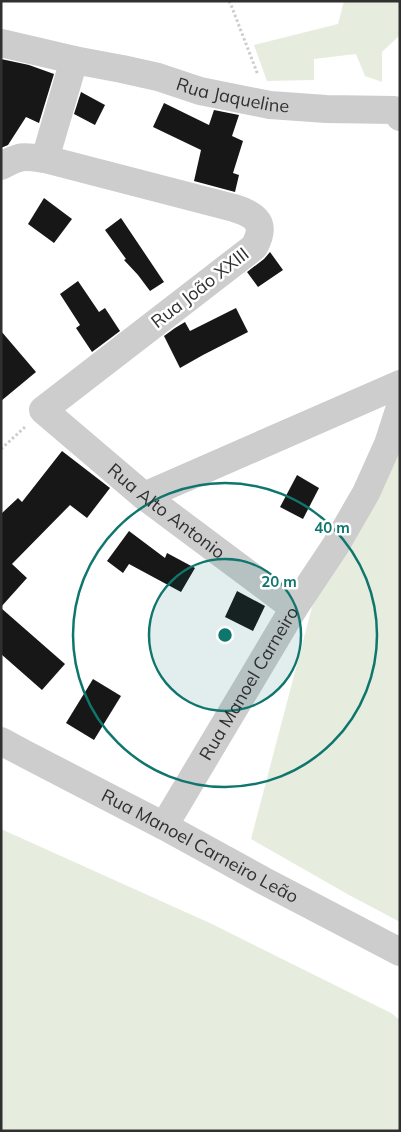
<svg xmlns="http://www.w3.org/2000/svg" width="401" height="1132" font-family="Mulish,sans-serif">
<style>
.green{fill:#e6edde}
.building{fill:#171717}
.lines{fill:none;stroke-linecap:round;stroke-linejoin:round}
.path{stroke:#cdcdcd;stroke-width:3;stroke-dasharray:2.5 2.5;stroke-linecap:butt}
.minor{stroke:#cdcdcd;stroke-width:28}
.ring{fill:none;stroke:#0f766e;stroke-width:2.5}
.labels{text-anchor:middle;stroke-width:5;stroke-linejoin:round;paint-order:stroke}
.street-label{font-size:18px;fill:#303030;stroke:#fff}
.centre{fill:#0f766e;stroke:#fff;stroke-width:2.5}
.ring-label{font-size:15px;text-anchor:middle;font-weight:bold;fill:#0f766e;stroke:#fff;stroke-width:5;stroke-linejoin:round;paint-order:stroke}
</style>
<rect width="100%" height="100%" fill="#fff"/>
<g class="green">
<path d="M 344,1 L 400,1 L 400,35 L 382,52 L 382,82 L 365,76 L 356,54 L 314,59 L 314,80 L 267,81 L 254,45 L 338,24 Z"/>
<path d="M 400,442 L 400,922 L 349,895 L 251,839 L 317,588 Z"/>
<path d="M 1,829 L 212,924 L 391,1013 L 400,1020 L 400,1131 L 1,1131 Z"/>
</g>
<g class="building">
<path d="M 1,59 L 29,65 L 54,74 L 39,123 L 26,117 L 8,145 L 1,148 Z"/>
<path d="M 81,92 L 105,105 L 95,125 L 74,114 Z"/>
<path d="M 164,103 L 209,125 L 214,110 L 239,115 L 232,136 L 243,141 L 233,173 L 239,175 L 235,192 L 194,181 L 201,150 L 153,127 Z"/>
<path d="M 44,198 L 72,219 L 54,243 L 28,224 Z"/>
<path d="M 121,218 L 164,282 L 150,291 L 138,275 L 124,260 L 126,259 L 105,230 Z"/>
<path d="M 270,252 L 283,270 L 258,287 L 247,272 L 264,259 Z"/>
<path d="M 78,281 L 99,312 L 105,308 L 120,331 L 92,352 L 76,328 L 80,325 L 60,294 Z"/>
<path d="M 236,308 L 248,332 L 203,355 L 180,368 L 164,336 L 175,328 L 185,322 L 190,331 Z"/>
<path d="M 1,331 L 36,372 L 1,401 Z"/>
<path d="M 62,451 L 110,488 L 87,518 L 70,505 L 12,564 L 27,578 L 1,607 L 1,514 L 18,498 L 22,502 Z"/>
<path d="M 297,475 L 319,488 L 303,519 L 280,507 Z"/>
<path d="M 129,531 L 165,558 L 167,553 L 195,568 L 181,592 L 129,564 L 123,573 L 107,561 Z"/>
<path d="M 237,591 L 265,606 L 253,631 L 225,617 Z"/>
<path d="M 1,608 L 65,664 L 42,690 L 1,654 Z"/>
<path d="M 93,679 L 121,696 L 94,740 L 66,723 Z"/>
</g>
<g class="lines">
<g class="path">
<path d="M 229,1 L 231,5 L 258,75"/>
<path d="M 1,449 L 25,427"/>
</g>
<g class="minor">
<path id="s1" d="M 1,43 L 74,60 L 122,69 L 158,77 L 200,91 L 270,105 L 326,109 L 394,110 L 400,117"/>
<path d="M 45,159 L 74,60"/>
<path id="s2" d="M 1,166 C 21,155 23,156 45,159 L 234,208 C 257,215 267,224 254,247 L 43,410 L 144,496 L 294,608"/>
<path d="M 144,496 L 400,384"/>
<path id="s3" d="M 1,741 L 25,754 L 164,826 L 266,882 L 400,952"/>
<path id="s4" d="M 164,826 L 294,608 L 336,545 L 366,493 L 388,444 L 400,407"/>
</g>
</g>
<circle cx="225" cy="635" r="76" fill="#0f766e" fill-opacity=".12"/>
<g class="ring">
<circle cx="225" cy="635" r="76"/>
<circle cx="225" cy="635" r="152"/>
</g>
<g class="labels">
<g class="street-label">
<text dy="6" stroke="none"><textPath href="#s1" startOffset="238">Rua Jaqueline</textPath></text>
<text transform="translate(200 288) rotate(-38)" y="6">Rua João XXIII</text>
<text dy="6" stroke="none"><textPath href="#s2" startOffset="722">Rua Alto Antonio</textPath></text>
<text dy="6" stroke="none"><textPath href="#s4" startOffset="166">Rua Manoel Carneiro</textPath></text>
<text dy="6" stroke="none"><textPath href="#s3" startOffset="225">Rua Manoel Carneiro Leão</textPath></text>
</g>
</g>
<circle cx="225" cy="635" r="8" class="centre"/>
<g class="ring-label">
<text x="332" y="533">40 m</text>
<text x="279" y="587">20 m</text>
</g>
<rect width="401" height="1132" fill="none" stroke="#303030" stroke-width="5"/>
</svg>
